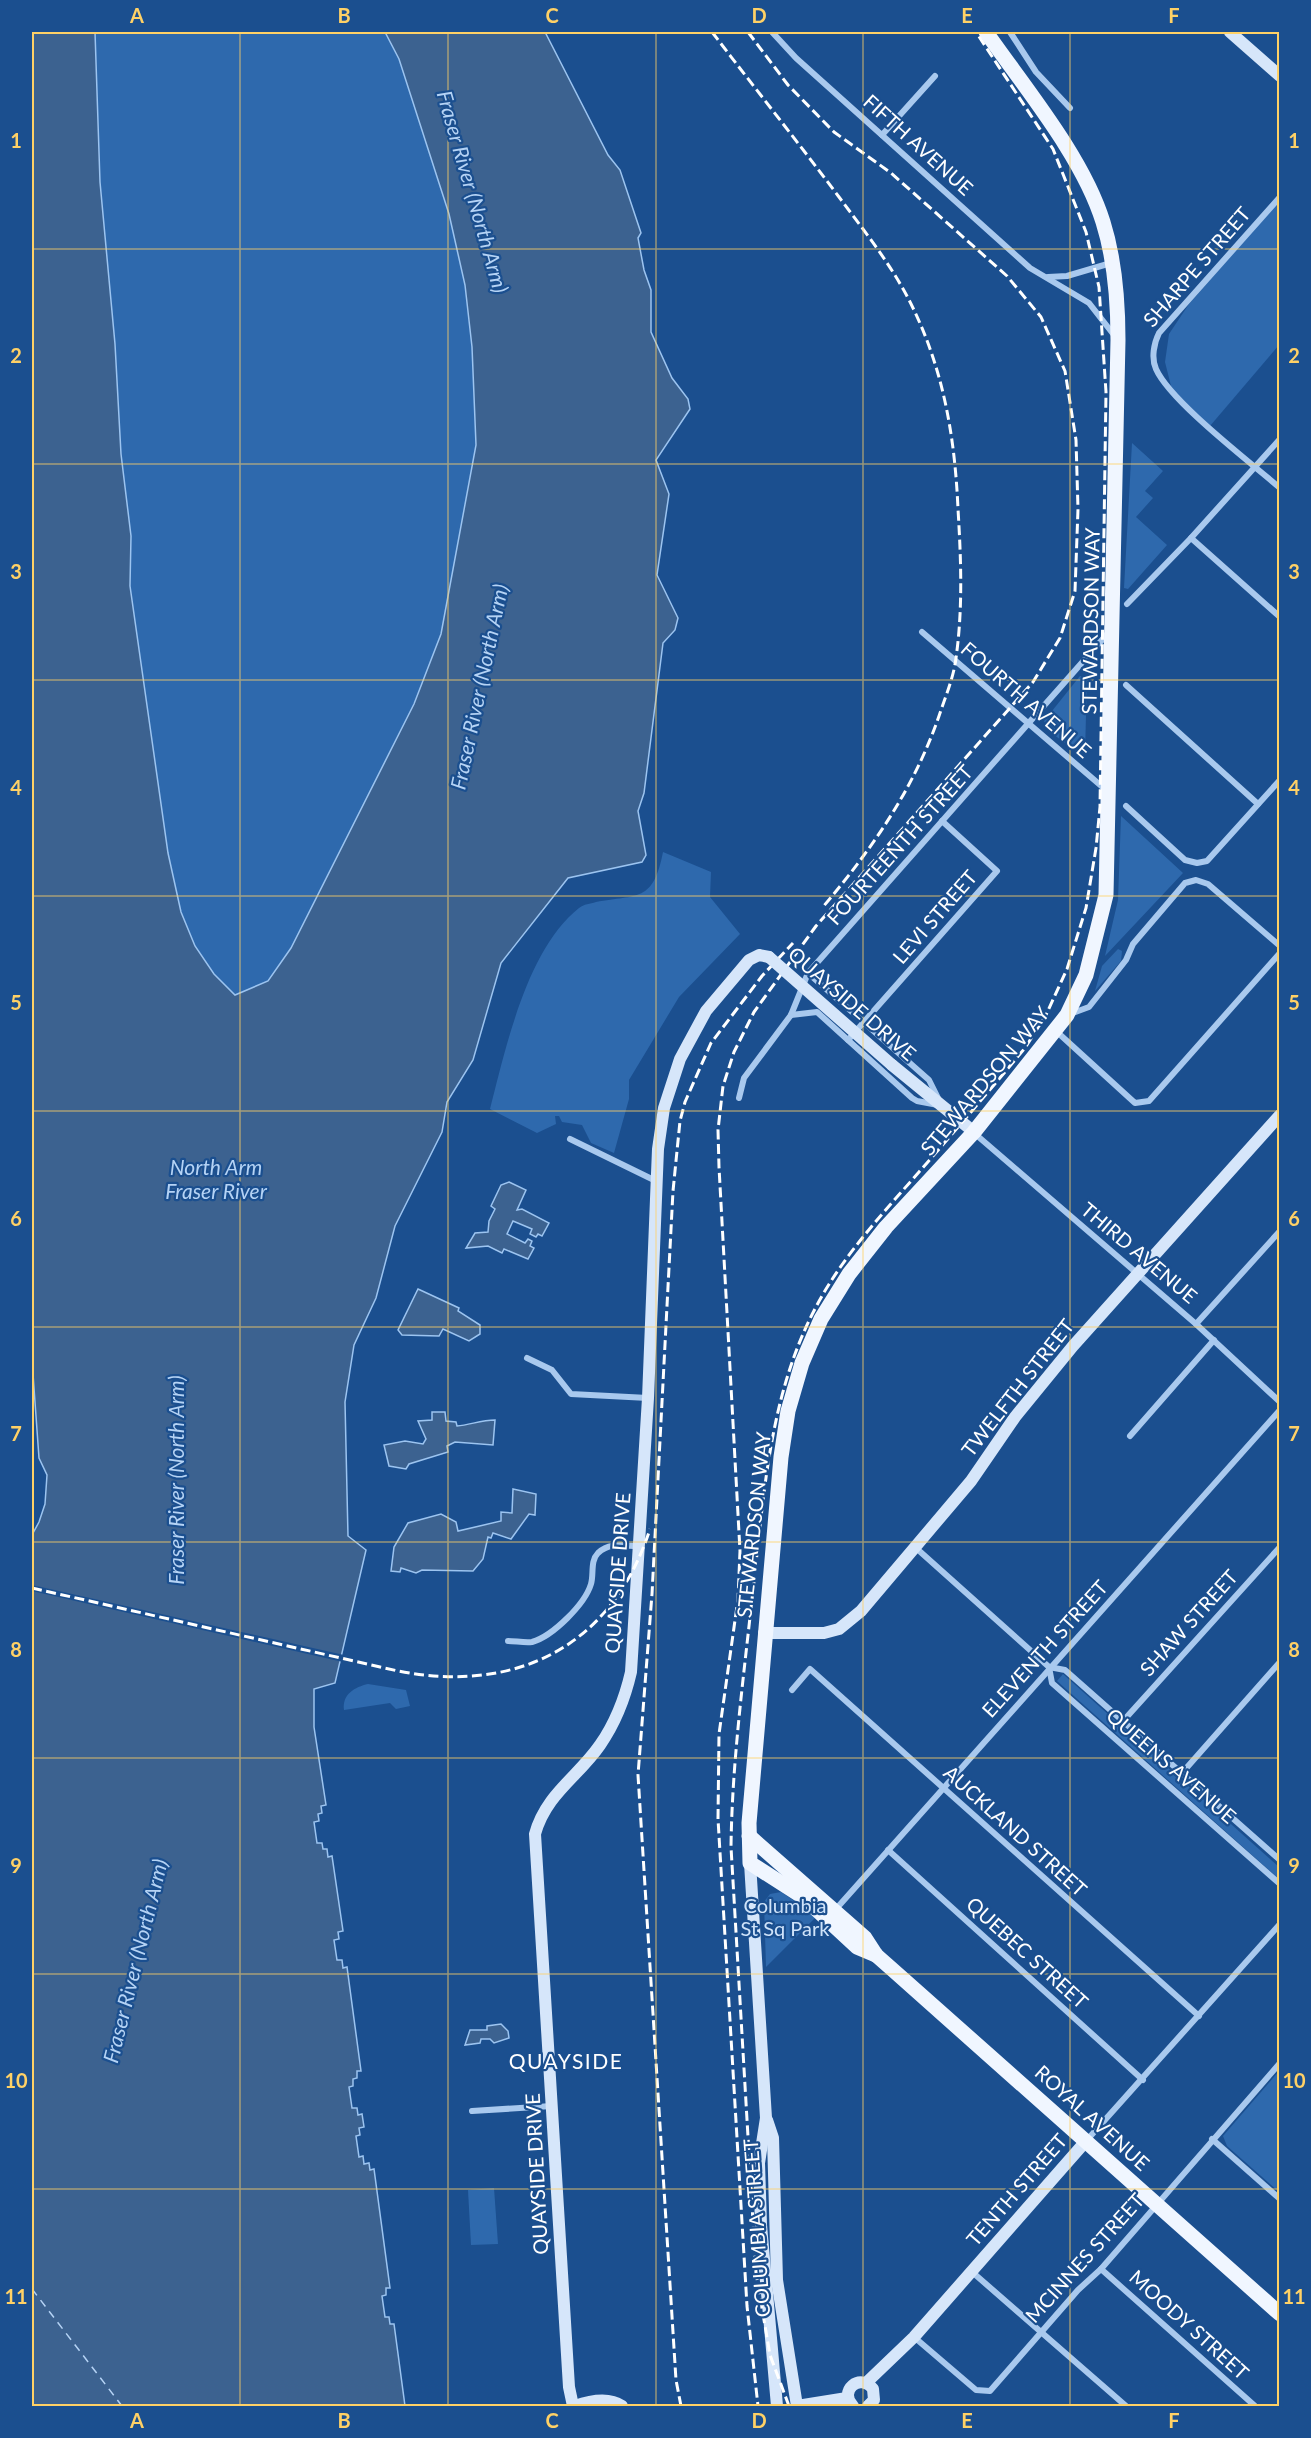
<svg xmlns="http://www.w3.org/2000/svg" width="1311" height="2438" font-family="Lato,sans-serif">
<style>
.green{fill:#2e69ad}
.water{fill:#3c6290;stroke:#9cc4f0;stroke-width:1.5}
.pier{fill:#1b4f8f}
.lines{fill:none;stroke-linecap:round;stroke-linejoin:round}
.ferry{stroke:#b5d3f5;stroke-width:1.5;stroke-dasharray:8 6;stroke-linecap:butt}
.street{stroke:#a9c9ee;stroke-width:6}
.secondary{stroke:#d6e6fa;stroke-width:12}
.primary{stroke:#f0f6ff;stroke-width:15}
.rail{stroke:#fff;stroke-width:3;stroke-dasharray:10 4.5;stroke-linecap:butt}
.secondary-bridge{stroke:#d6e6fa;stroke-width:12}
.grid{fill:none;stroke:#ffd166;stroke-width:1.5;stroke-opacity:0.55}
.labels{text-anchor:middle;stroke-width:4.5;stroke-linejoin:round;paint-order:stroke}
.street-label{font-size:20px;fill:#fff;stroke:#1b4f8f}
.park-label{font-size:20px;fill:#cfe3fa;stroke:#1b4f8f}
.water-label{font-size:21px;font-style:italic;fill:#b5d3f5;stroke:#1b4f8f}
.neighbourhood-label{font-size:21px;letter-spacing:1.5px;fill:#fff;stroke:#1b4f8f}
.neatline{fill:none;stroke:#ffd166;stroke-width:2}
.grid-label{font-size:20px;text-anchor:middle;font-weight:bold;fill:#ffd166}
</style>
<rect width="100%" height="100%" fill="#1b4f8f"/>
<g class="green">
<path d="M 95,32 L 385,32 L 399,59 L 449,214 L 465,285 L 472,347 L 476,445 L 441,634 L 414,704 L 291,948 L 268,981 L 234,996 L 214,974 L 195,946 L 181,912 L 168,853 L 130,586 L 131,536 L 121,454 L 115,344 L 100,182 Z"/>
<path d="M 1279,201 L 1279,345 L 1210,426 L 1173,394 L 1165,362 L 1169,334 L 1189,304 Z"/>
<path d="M 1132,443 L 1163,471 L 1145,491 L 1153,498 L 1136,517 L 1167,545 L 1128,589 L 1124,588 Z"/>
<path d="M 1080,676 L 1087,677 L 1085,753 L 1079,753 L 1050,732 L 1044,721 Z"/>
<path d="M 1121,816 L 1183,873 L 1105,956 L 1118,900 Z"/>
<path d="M 663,852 L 711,872 L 710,897 L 740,934 L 679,997 L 629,1080 L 629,1099 L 614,1153 L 591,1143 L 582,1125 L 562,1122 L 559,1116 L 555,1116 L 556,1124 L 537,1133 L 490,1109 C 506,1047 527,949 579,908 C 584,904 590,904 596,902 C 638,894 653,903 663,852 Z"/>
<path d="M 1118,949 L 1122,951 L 1121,961 L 1095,991 L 1102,966 Z"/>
<path d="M 1063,1674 L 1279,1867 L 1279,1879 L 1057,1681 Z"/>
<path d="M 368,1684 L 406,1690 L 410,1706 L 396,1709 L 390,1703 L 344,1710 C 342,1694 355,1687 368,1684 Z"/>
<path d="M 781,1892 L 817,1916 L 766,1967 L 764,1902 L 770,1894 Z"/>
<path d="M 1279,2071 L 1279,2192 L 1227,2146 L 1223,2136 Z"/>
<path d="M 494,2188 L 498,2244 L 471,2245 L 468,2190 Z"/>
</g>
<g class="water">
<path d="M 32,32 L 95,32 L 100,182 L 115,344 L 121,454 L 131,536 L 130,586 L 168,853 L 181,912 L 195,946 L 214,974 L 235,995 L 268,981 L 291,948 L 414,704 L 441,634 L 476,445 L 472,347 L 465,285 L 449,214 L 399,59 L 385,32 L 545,32 L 608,155 L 620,170 L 641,233 L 638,238 L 644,270 L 651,290 L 651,332 L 672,378 L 688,399 L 690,409 L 656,460 L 669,494 L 657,575 L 678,618 L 675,630 L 663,643 L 644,793 L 638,811 L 646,855 L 642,862 L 568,878 L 501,963 L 473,1060 L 447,1102 L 442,1132 L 395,1226 L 376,1298 L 354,1345 L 345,1402 L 348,1536 L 366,1550 L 335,1683 L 314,1689 L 314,1727 L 326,1805 L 321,1806 L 322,1813 L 318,1814 L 319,1821 L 314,1822 L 317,1843 L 322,1843 L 323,1849 L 327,1849 L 328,1857 L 332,1856 L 343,1931 L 338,1932 L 339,1939 L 334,1940 L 337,1960 L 342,1960 L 343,1968 L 347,1967 L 361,2071 L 357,2071 L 357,2078 L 353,2079 L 353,2086 L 349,2087 L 352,2108 L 357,2108 L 358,2115 L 362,2114 L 364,2127 L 359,2128 L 360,2135 L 356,2136 L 359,2157 L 363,2156 L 364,2164 L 369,2163 L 370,2170 L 374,2169 L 390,2288 L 386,2288 L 386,2295 L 382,2296 L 385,2317 L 389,2317 L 390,2324 L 394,2324 L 405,2406 L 32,2406 L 32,1535 L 39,1522 L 45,1504 L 47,1475 L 39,1458 L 32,1360 Z"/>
<path d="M 509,1182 L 526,1190 L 517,1210 L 522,1209 L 549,1223 L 542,1236 L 538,1234 L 536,1237 L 530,1234 L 532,1229 L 513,1221 L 507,1234 L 525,1243 L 528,1239 L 532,1241 L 530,1246 L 534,1248 L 528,1259 L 504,1249 L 502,1253 L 488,1246 L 466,1248 L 475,1233 L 488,1232 L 489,1221 L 495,1209 L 491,1206 L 501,1185 Z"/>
<path d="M 418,1289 L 459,1308 L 458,1311 L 480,1325 L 480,1334 L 469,1341 L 443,1329 L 439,1336 L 402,1335 L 398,1330 Z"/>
<path d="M 432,1412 L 445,1412 L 446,1421 L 456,1422 L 457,1426 C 470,1425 481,1420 495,1420 L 493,1445 L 455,1442 L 447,1446 L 448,1452 L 409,1464 L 406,1469 L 389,1466 L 384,1445 L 405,1441 L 423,1444 L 426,1439 L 418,1421 L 432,1420 Z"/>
<path d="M 513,1489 L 536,1494 L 535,1515 L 529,1514 L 511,1539 L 493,1533 L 491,1538 L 488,1537 L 483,1559 L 473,1571 L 422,1570 L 416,1573 L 401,1568 L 400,1572 L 391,1571 L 394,1547 L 408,1523 L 441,1514 L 456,1522 L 458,1531 L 501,1521 L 501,1512 L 512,1513 Z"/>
<path d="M 501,2024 L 508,2031 L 509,2038 L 494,2043 L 490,2039 L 481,2039 L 480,2043 L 465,2045 L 470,2030 L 487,2030 L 487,2026 Z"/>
</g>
<path class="pier" d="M 32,1585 L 344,1655 L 343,1662 L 32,1591 Z"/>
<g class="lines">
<path class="ferry" d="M 32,2289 L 122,2406"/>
<g class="street">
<path d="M 772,32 L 796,58 L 1030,268 L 1089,303 L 1114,335"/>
<path d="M 1010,32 L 1036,72 L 1070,108"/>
<path d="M 882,135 L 935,76"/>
<path d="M 1280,197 L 1159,333 C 1154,343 1151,358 1156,369 C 1170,401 1250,462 1280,488"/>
<path d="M 1048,277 L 1067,276 L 1111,263"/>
<path d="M 1191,538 L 1280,617"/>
<path d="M 1127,604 L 1191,538 L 1280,439"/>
<path d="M 922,632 L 1106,790"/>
<path d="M 1126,685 L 1258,804"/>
<path d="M 1126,806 L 1185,860 L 1197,863 L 1207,861 L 1280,780"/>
<path d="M 808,973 L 929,1080 L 939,1100"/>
<path d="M 1070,1014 L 1089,1007 L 1126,960 L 1133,944 L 1185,883 L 1196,880 L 1208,884 L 1280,946"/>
<path d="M 791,1015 L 817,1012 L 912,1098 L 917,1101 L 938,1105"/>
<path d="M 1056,1031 L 1135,1103 L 1149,1101 L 1280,953"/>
<path d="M 848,1040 L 997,871 L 942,821"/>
<path d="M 739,1098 L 744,1078 L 791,1015 L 808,973 L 1109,632"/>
<path d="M 974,1133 L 1196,1324 L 1280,1402"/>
<path d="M 570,1139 L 658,1182"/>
<path d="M 1196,1324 L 1280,1231"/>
<path d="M 527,1358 L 552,1370 L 571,1394 L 648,1398"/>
<path d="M 1130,1436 L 1214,1340"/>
<path d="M 916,1548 L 1049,1667 L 1065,1670 L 1280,1860"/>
<path d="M 508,1641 C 515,1641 525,1643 532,1642 C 553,1636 585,1604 591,1584 C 594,1574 590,1561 598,1553 C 610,1542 624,1546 638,1546"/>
<path d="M 1049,1667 L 1052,1683 L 1280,1884"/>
<path d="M 792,1690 L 810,1669 L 1199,2016"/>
<path d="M 1124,1720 L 1280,1547"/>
<path d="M 1182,1773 L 1280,1662"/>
<path d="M 888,1850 L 1143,2080"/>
<path d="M 836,1909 L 1280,1410"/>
<path d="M 472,2111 L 552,2106"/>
<path d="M 1212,2139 L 1280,2199"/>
<path d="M 1087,2140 L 1280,1924"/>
<path d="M 1101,2269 L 1255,2406"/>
<path d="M 971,2271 L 1126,2406"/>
<path d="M 914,2337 L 976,2390 L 990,2391 L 1078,2290 L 1101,2269 L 1280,2063"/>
</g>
<g class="secondary">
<path d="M 1230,32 L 1280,76"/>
<path d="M 892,1065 L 974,1132"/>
<path d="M 764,1633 L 824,1633 L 839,1629 L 861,1611 L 971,1481 L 1015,1417 L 1073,1346 L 1280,1115"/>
<path d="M 750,1863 L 766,2118 L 759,2163 L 761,2225 L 777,2406"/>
<path d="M 767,2120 L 773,2138 L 777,2280 L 797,2406"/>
<path d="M 866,2383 L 914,2337 L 1086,2141"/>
<path d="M 573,2406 L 569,2387 L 535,1834 C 546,1794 578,1777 600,1745 C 616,1722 625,1698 631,1672 L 648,1398 L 658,1149 L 664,1108 L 680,1059 L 706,1011 L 749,960 L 759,955 L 769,957"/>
<path d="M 575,2406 C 589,2401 609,2397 622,2406"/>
<path d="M 797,2406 L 847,2398"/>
<path d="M 853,2406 C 838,2391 860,2372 873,2389 L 874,2400 L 868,2406"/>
</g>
<g class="primary">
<path d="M 749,1836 L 865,1938 L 876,1955 L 893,1970 L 1280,2314"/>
<path d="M 876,1955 L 857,1947 L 803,1897 L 750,1863 L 749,1823 L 781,1457 L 788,1411 L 802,1363 L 821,1319 L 849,1274 L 886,1227 L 974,1132 L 1067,1015 L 1086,975 L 1106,895 L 1118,340 C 1118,301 1115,260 1103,222 C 1083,157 1025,88 986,32"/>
</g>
<g class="rail">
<path d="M 712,32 C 754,87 797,141 839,197 C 865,232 894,268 913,308 C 944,372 955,439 958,509 C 961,559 963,608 956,658 C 954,675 947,693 941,710 C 916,786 873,848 822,908"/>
<path d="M 748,32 L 788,85 L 834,132 L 891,173 L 1007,276 L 1041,317 L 1065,371 L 1076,440 L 1078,509 L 1075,591 L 1060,638 L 1033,682 L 816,926 L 754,1012 L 734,1052 L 723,1086 L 718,1130 L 719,1167 L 740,1551 L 738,1599 L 719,1734 L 718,1819 L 747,2306 L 758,2406"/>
<path d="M 32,1588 L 398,1671 C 516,1694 612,1647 650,1529"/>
<path d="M 681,2406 L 676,2380 L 638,1775 L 652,1594 L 673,1191 L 680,1121 L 685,1102 L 711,1043 L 762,976 L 793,943"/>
<path d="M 789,2406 L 770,2355 L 756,2273 L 731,1847 C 732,1764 743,1682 752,1599 C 764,1498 768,1396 817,1305 C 843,1256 883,1213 919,1172 C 955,1131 990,1090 1025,1048 L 1046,1015 L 1067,969 L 1086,908 L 1096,848 L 1100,807 L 1106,392 L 1099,287 L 1086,232 L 1053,149 L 976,32"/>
</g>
<path class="secondary-bridge" d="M 769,957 L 892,1065"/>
</g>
<path class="grid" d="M 240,32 L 240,2406M 448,32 L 448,2406M 656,32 L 656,2406M 863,32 L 863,2406M 1070,32 L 1070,2406M 32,249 L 1280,249M 32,464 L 1280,464M 32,680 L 1280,680M 32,896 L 1280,896M 32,1111 L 1280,1111M 32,1327 L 1280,1327M 32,1542 L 1280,1542M 32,1758 L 1280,1758M 32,1974 L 1280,1974M 32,2189 L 1280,2189"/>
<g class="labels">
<g class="street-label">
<text transform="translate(918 145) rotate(42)" y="7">FIFTH AVENUE</text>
<text transform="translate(1197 267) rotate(-49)" y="7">SHARPE STREET</text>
<text transform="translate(1091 621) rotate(-89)" y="7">STEWARDSON WAY</text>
<text transform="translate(1026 700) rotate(41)" y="7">FOURTH AVENUE</text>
<text transform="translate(900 845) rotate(-48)" y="7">FOURTEENTH STREET</text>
<text transform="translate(935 917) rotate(-49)" y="7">LEVI STREET</text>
<text transform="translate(852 1004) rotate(41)" y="7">QUAYSIDE DRIVE</text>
<text transform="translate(985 1081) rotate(-50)" y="7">STEWARDSON WAY</text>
<text transform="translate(1139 1253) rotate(40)" y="7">THIRD AVENUE</text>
<text transform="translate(1018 1388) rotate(-52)" y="7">TWELFTH STREET</text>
<text transform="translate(754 1525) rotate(-84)" y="7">STEWARDSON WAY</text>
<text transform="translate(618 1573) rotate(-86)" y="7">QUAYSIDE DRIVE</text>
<text transform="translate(1189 1623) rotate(-48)" y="7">SHAW STREET</text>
<text transform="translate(1045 1649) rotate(-48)" y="7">ELEVENTH STREET</text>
<text transform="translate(1171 1766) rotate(41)" y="7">QUEENS AVENUE</text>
<text transform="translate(1015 1831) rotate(42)" y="7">AUCKLAND STREET</text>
<text transform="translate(1027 1953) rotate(42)" y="7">QUEBEC STREET</text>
<text transform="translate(1092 2118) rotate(42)" y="7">ROYAL AVENUE</text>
<text transform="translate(537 2174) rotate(-93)" y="7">QUAYSIDE DRIVE</text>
<text transform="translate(1017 2190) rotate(-49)" y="7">TENTH STREET</text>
<text transform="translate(757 2228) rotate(-94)" y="7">COLUMBIA STREET</text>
<text transform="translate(1085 2258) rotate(-48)" y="7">MCINNES STREET</text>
<text transform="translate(1189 2325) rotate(42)" y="7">MOODY STREET</text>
</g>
<g class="park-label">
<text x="785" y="1913">Columbia<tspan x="785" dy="23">St Sq Park</tspan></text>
</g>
<g class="water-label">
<text transform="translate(472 192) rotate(74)" y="7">Fraser River (North Arm)</text>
<text transform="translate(480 687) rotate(-78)" y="7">Fraser River (North Arm)</text>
<text x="216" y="1175">North Arm<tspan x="216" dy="24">Fraser River</tspan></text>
<text transform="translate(177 1480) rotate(-90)" y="7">Fraser River (North Arm)</text>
<text transform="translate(136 1961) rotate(-76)" y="7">Fraser River (North Arm)</text>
</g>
<g class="neighbourhood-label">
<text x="566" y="2069">QUAYSIDE</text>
</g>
</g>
<rect width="1311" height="2438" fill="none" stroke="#1b4f8f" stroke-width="66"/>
<rect x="33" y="33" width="1245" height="2372" class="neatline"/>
<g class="grid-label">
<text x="137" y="23">A</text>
<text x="344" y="23">B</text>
<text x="552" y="23">C</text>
<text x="759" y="23">D</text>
<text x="967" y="23">E</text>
<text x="1174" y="23">F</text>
<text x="16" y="148">1</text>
<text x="1294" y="148">1</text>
<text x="16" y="363">2</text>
<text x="1294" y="363">2</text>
<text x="16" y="579">3</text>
<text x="1294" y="579">3</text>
<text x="16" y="795">4</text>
<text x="1294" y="795">4</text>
<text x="16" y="1010">5</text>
<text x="1294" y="1010">5</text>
<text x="16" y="1226">6</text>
<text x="1294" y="1226">6</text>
<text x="16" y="1441">7</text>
<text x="1294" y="1441">7</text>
<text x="16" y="1657">8</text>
<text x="1294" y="1657">8</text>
<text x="16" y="1873">9</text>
<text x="1294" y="1873">9</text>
<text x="16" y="2088">10</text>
<text x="1294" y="2088">10</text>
<text x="16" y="2304">11</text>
<text x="1294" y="2304">11</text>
<text x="137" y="2428">A</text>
<text x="344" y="2428">B</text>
<text x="552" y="2428">C</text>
<text x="759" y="2428">D</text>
<text x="967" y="2428">E</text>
<text x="1174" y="2428">F</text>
</g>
</svg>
